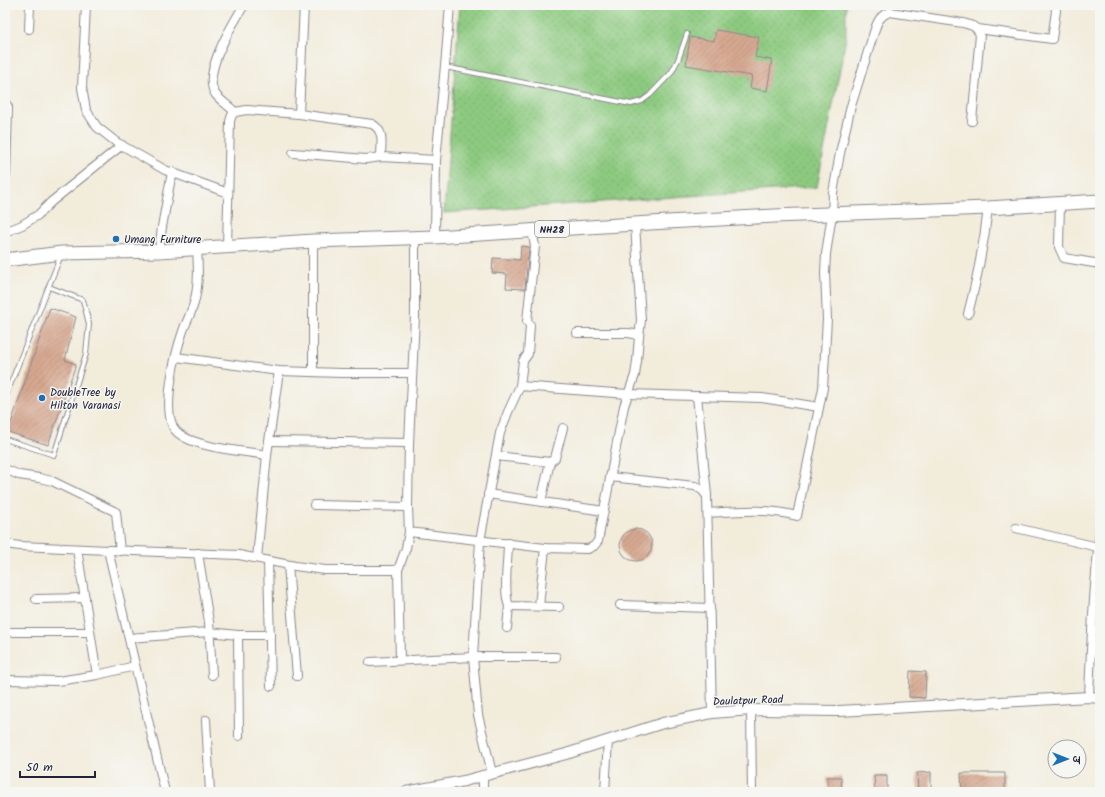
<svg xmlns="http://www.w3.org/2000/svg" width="1105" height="797" font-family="Kalam,'Playpen Sans Deva',sans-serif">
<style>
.grass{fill:url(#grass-dots);stroke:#58765e}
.building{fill:url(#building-hatch)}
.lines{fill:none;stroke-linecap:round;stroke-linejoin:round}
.service-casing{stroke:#8a878b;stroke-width:6}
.minor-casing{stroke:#8a878b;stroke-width:10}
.tertiary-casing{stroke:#8a878b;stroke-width:12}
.trunk-casing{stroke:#8a878b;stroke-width:15}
.service{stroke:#fff;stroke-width:4}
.minor{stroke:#fff;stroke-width:8}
.tertiary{stroke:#fff;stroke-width:10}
.trunk{stroke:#fff;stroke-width:13}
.poi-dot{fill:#1f6fb2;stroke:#f6f6f2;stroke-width:1.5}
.labels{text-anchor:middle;stroke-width:3;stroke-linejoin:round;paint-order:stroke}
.shield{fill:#f6f6f2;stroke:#626272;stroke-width:1}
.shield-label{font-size:10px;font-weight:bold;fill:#22223b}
.poi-label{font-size:11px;fill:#22223b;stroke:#f6f6f2;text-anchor:start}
.street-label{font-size:11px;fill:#22223b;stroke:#f6f6f2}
</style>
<defs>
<pattern id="grass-dots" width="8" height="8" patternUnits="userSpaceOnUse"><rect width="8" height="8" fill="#8dca80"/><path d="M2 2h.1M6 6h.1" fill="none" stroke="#79ad70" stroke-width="1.8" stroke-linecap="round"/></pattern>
<pattern id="building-hatch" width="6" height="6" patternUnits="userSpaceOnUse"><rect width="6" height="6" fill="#d6a790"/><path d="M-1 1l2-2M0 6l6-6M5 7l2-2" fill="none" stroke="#b78f7d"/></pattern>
</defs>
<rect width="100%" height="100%" fill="#f6f6f2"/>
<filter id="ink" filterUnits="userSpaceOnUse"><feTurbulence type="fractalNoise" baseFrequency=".025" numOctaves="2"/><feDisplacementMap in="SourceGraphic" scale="8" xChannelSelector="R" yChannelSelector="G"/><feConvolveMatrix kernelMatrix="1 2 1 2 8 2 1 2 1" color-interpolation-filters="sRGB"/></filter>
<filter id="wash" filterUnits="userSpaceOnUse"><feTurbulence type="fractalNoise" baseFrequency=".012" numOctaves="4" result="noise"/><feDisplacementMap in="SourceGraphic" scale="16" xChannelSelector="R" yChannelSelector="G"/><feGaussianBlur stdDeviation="0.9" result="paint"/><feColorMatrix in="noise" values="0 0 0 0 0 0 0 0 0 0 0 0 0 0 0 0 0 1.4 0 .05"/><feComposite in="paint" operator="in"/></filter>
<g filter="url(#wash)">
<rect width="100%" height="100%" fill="#f2ecdb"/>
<path class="grass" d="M 460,5 L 846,5 L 846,38 L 817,187 L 444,213 Z"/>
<g id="blocks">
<g class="building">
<path d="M 716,30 L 759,37 L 755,57 L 772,60 L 767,91 L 750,88 L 752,76 L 686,65 L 690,37 L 714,41 Z"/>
<path d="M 521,246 L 529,247 L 525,289 L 506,288 L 507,274 L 492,273 L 493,258 L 520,260 Z"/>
<path d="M 50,308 L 76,317 L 65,360 L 76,364 L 48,445 L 8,432 Z"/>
<circle cx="636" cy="545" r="16"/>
<path d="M 910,671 L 926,672 L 925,698 L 909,697 Z"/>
<path d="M 931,772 L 931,792 L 918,792 L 917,773 Z"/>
<path d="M 961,773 L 1005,773 L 1005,792 L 962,792 Z"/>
<path d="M 874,775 L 887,775 L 887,792 L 875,792 Z"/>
<path d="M 827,777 L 841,777 L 842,792 L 828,792 Z"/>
</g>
</g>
</g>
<g filter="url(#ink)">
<use href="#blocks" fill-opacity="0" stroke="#8a878b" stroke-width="1"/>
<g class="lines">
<defs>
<g id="service">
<path d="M 445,67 L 631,104 L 642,101 L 650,95 L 671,73 L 678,60 L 687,34"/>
<path d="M 5,398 L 61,255"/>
<path d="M 5,439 L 54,455 L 86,354 L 89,324 L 83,300 L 49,287"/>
</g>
<g id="minor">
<path d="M 86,5 L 82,88 L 86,110 L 97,127 L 116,142 L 165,170 L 228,193"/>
<path d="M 29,29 L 30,5"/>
<path d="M 978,29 L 1052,39 L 1056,11 L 1055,5"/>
<path d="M 5,102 L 8,107 L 6,175 L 5,175"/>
<path d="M 235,112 C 229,106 221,101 216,95 C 200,75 233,24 244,5"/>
<path d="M 299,114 L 304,5"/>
<path d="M 293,153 L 366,159 L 381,157 L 436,160"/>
<path d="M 1060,203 L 1059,247 L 1064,258 L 1100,264"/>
<path d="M 635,224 L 641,320 L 639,337"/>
<path d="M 5,232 L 22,225 L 38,215 L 51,202 L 122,145"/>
<path d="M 435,237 L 436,160 L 446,55 L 450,5"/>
<path d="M 313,241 L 313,372"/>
<path d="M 227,247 L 230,121 L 232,115 L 235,112 L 247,110 L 299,114 L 372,124 C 385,131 381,143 381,157"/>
<path d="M 197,248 C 198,265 199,282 195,299 C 193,310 187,320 183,331 C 176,351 160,414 176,431 C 192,448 244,451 267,455"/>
<path d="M 159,251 L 162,227 L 172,172"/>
<path d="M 968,314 C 977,279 984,244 988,208"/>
<path d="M 176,357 L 279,371 L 341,373 L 412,373"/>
<path d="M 520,386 L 523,361 L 528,354 L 530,325 L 527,321 L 535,246 L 532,230"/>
<path d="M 697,396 L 707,495"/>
<path d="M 269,441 L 409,443"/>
<path d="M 496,456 L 550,462"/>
<path d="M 5,469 L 19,475 L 39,478 L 52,481 L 116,512 L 120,551"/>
<path d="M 610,477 L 695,486 L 702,490 L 707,496 L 712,713"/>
<path d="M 488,494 L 604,511"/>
<path d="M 541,502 L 550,462 L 555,458 L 563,428"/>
<path d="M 314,505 L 408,507"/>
<path d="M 708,513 C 738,511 768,508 797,516 L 823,388 L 827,319 L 825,273 L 826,254 L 832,214 L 833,193 L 840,153 L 851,106 L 875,29 C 878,20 881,15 890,12 L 963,23 C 971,25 977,26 980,35 L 972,121"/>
<path d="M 1016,528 L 1098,547"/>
<path d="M 409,532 L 545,548 L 588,549 L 594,546 L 598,541 L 624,406 L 635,375 L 637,361 L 639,337 L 634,334 L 628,333 L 577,333"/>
<path d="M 508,543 C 508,560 503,592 509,606 L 559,607"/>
<path d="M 5,544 L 20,546 L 108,550 L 239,555 L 295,566 L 325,570 L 398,570"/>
<path d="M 77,549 L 97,675"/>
<path d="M 108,550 L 165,792"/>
<path d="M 198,553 L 209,622 L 212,675"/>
<path d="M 257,558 L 267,455 L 279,371"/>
<path d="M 268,561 L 271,686"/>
<path d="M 288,565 L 297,676"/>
<path d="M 36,599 L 85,598"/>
<path d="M 620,605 L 710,608"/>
<path d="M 539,606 L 545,548"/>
<path d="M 507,628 L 509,606"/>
<path d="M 5,632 L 90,632"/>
<path d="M 238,635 L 239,736"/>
<path d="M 129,638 L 209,632 L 238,635 L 270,635"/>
<path d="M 400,660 L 398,570 L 406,548 L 409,532 L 408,507 L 409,443 L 415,316 L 415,237"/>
<path d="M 370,662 L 473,657 L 556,657"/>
<path d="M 5,680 L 58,681 L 97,675 L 135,666"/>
<path d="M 1089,697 C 1091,641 1094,586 1100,531"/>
<path d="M 751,710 L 752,792"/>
<path d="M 206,720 L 210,792"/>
<path d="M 492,773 L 478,715 L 473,657 L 480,541 L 500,433 L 508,412 L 520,386 L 628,394 L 762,398 L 819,407"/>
<path d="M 483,775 L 483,792"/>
<path d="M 605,792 L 608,740"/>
</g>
<path id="tertiary" d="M 406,792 L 464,781 L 566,754 L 663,723 L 712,713 L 751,710 L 839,711 L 1089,697 L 1100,698"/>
<path id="trunk" d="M 5,260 L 62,253 L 159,251 L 313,241 L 435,237 L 650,223 L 774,216 L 988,208 L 1100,201"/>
</defs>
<use href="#service" class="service-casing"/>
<use href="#minor" class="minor-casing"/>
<use href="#tertiary" class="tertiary-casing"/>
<use href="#trunk" class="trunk-casing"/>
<use href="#service" class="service"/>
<use href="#minor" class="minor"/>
<use href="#tertiary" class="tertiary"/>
<use href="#trunk" class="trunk"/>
</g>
</g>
<g class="poi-dot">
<circle cx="116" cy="239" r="4"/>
<circle cx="42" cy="398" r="4"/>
</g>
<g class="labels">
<rect class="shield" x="535" y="221" width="34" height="16" rx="3"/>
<g class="shield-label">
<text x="552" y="233">NH28</text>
</g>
<g class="poi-label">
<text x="124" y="243">Umang Furniture</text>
<text x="50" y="396">DoubleTree by<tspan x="50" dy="13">Hilton Varanasi</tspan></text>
</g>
<g class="street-label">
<text transform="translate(748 700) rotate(-2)" y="4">Daulatpur Road</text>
</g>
</g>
<rect width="1105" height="797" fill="none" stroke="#f6f6f2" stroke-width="20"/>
<g transform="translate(1067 759) rotate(90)"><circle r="19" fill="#f6f6f2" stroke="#a1a1a9"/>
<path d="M0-3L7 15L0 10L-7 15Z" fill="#1f6fb2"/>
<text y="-6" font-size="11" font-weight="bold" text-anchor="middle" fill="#22223b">उ</text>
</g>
<path d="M20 771v6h75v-6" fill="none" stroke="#22223b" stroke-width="2"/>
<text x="26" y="771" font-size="12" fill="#22223b" stroke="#f6f6f2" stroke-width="3" paint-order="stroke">50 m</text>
</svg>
